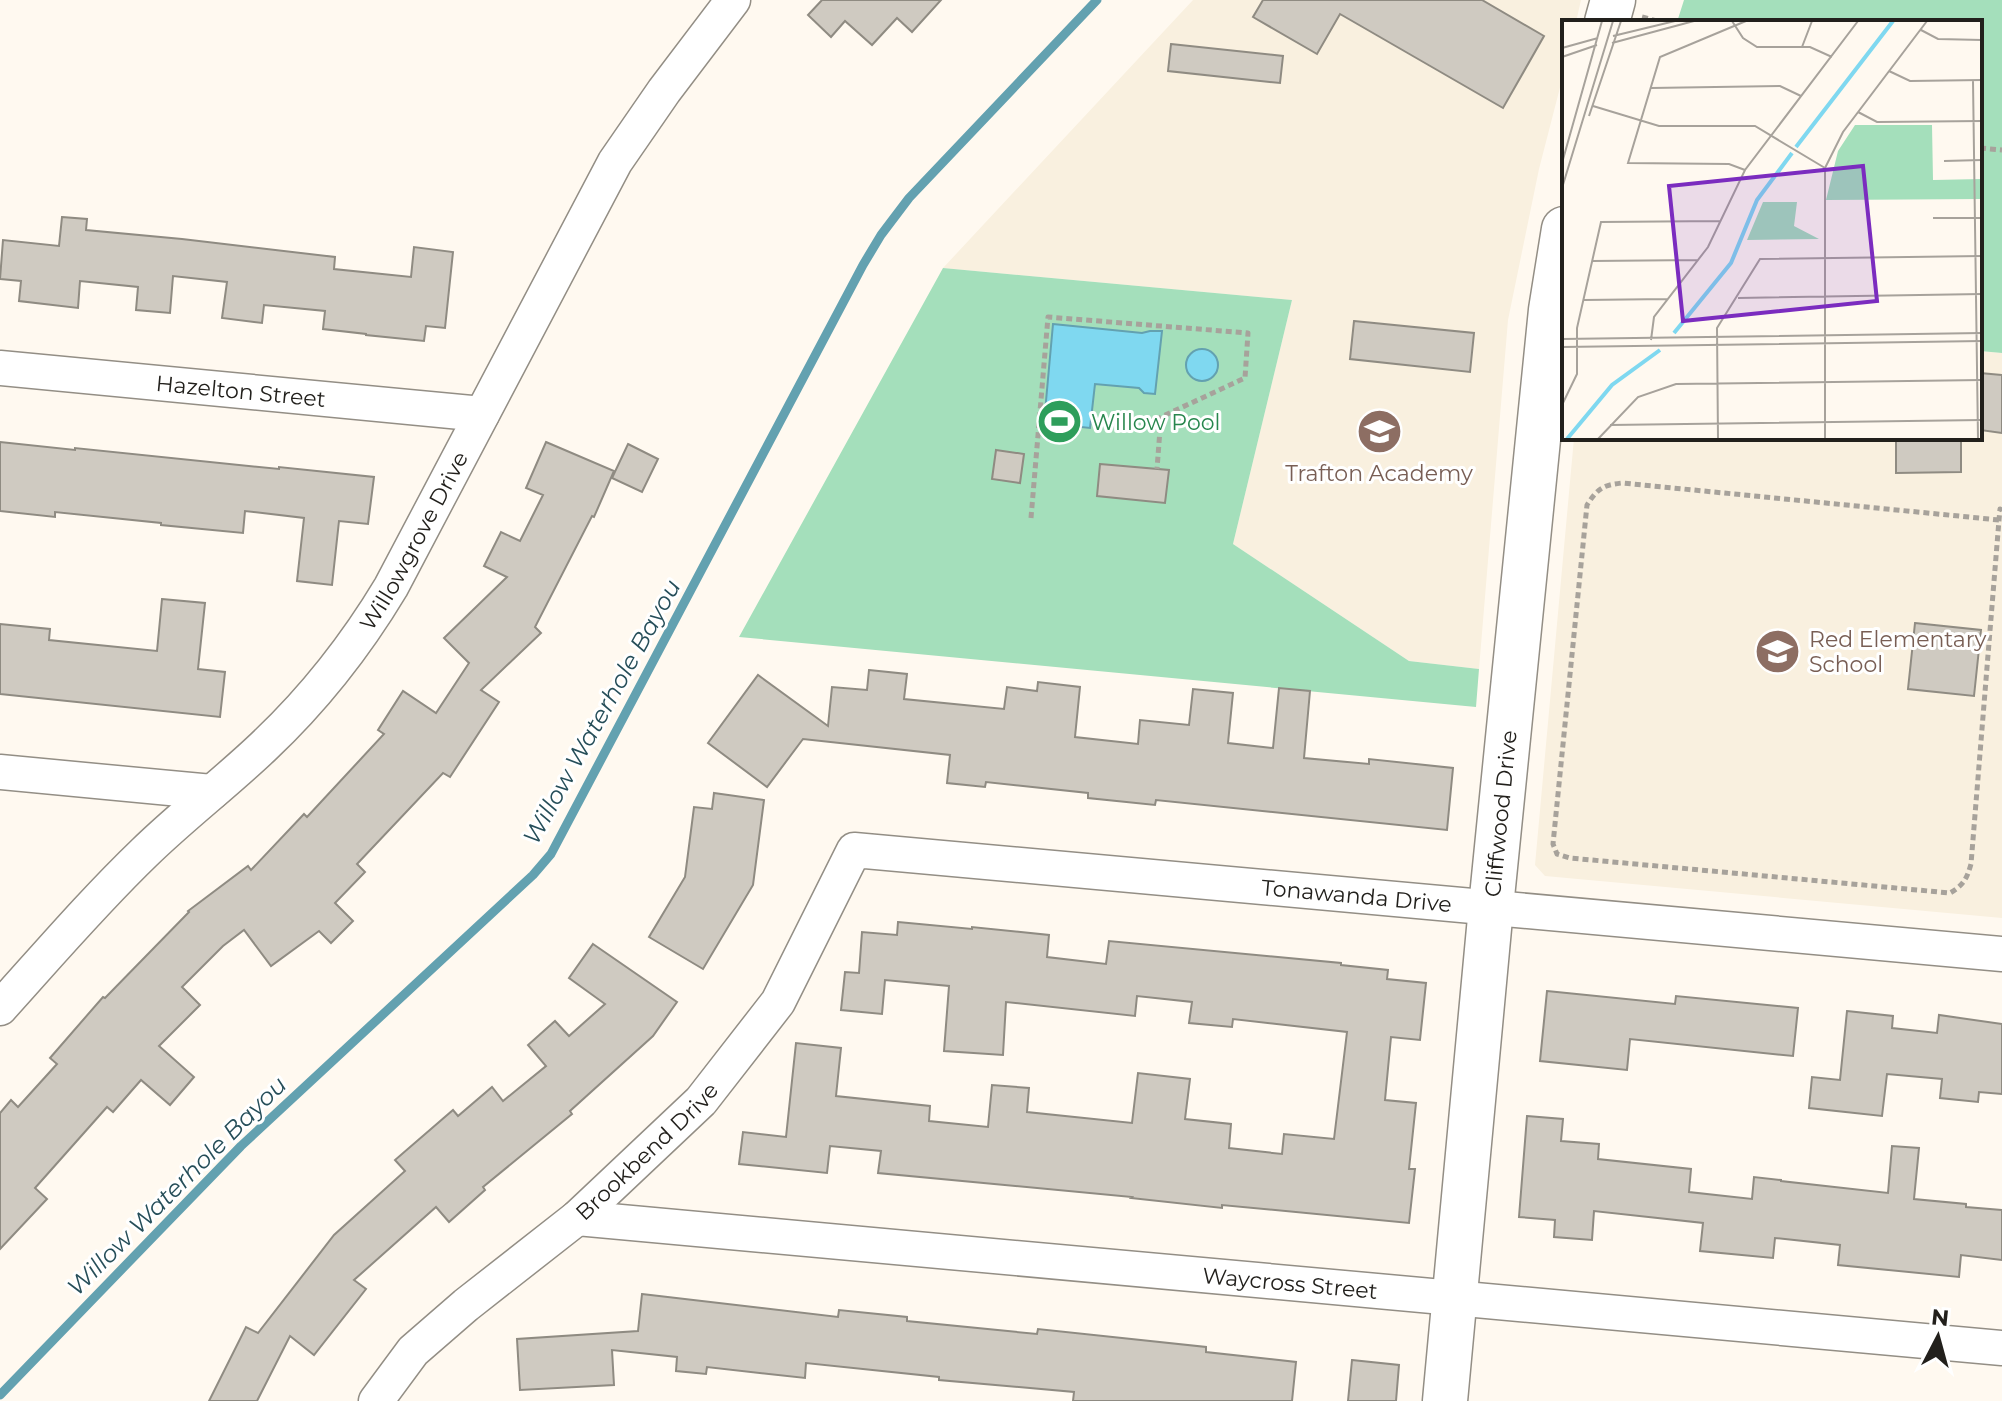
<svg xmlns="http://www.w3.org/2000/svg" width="2002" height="1401" font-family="Montserrat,sans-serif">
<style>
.built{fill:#f9f0df}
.green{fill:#a4dfbb}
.water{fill:#7fd8f0;stroke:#63a1b0;stroke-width:2}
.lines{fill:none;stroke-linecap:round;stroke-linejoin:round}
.stream{stroke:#63a1b0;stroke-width:9}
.building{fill:#cfcac1;stroke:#8f8b82;stroke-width:2}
.minor-casing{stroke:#938e85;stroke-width:37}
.tertiary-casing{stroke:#938e85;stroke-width:47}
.path{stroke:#a7a29b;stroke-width:5;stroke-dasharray:6 4;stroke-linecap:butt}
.minor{stroke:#fff;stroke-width:34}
.tertiary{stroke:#fff;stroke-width:44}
.labels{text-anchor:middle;stroke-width:6;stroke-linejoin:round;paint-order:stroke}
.street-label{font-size:22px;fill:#22201c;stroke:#fff}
.leisure-label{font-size:22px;fill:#27864d;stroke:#fff;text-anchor:start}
.education-label{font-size:22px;fill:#785e54;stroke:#fff}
.water-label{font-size:24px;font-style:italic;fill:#264e59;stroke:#fff}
.inset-river{fill:none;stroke:#7fd8f0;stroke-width:4}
.inset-road{fill:none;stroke:#a7a29b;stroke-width:2}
.view{fill:#7b2cbf;fill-opacity:0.15;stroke:#7b2cbf;stroke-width:4}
.inset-edge{fill:none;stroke:#22201c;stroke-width:4}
</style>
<rect width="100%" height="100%" fill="#fff9f0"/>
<g class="built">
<path d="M 1193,0 L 1581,0 L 1576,22 L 1564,22 L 1564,72 L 1539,169 L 1508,320 L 1479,669 L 1409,661 L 1233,544 L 1292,300 L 943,268 Z"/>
<path d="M 1980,351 L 2002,353 L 2002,918 L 1545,876 L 1535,865 L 1574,438 L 1980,438 Z"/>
</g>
<g class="green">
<path d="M 1684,0 L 2002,0 L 2002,353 L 1980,351 L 1980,22 L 1677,22 Z"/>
<path d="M 943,268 L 1292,300 L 1233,544 L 1409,661 L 1479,669 L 1476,707 L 739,637 Z"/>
</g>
<g class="water">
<path d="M 1053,324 L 1142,333 L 1150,331 L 1162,331 L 1155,394 L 1144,393 L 1139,388 L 1095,384 L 1090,428 L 1044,423 Z"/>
<circle cx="1202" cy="365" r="16"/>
</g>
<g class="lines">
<path class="stream" d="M 0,1395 L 241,1146 L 533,875 L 551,854 L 863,265 L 881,235 L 909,198 L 1097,0"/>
</g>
<g class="building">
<path d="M 822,0 L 941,0 L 912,32 L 897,18 L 872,45 L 845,21 L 831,37 L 808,15 Z"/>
<path d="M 1263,0 L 1482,0 L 1544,36 L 1503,108 L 1340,14 L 1317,54 L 1253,17 Z"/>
<path d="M 1171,44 L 1283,56 L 1280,83 L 1168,71 Z"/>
<path d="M 62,217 L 87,219 L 86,230 L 182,239 L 335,257 L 334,269 L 411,277 L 414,247 L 453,252 L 445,328 L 426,326 L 424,341 L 366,335 L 366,334 L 323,329 L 325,311 L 264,305 L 262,323 L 222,318 L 227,282 L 173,276 L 170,313 L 136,310 L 138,287 L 80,281 L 78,308 L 19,301 L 21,281 L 0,279 L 3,240 L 59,246 Z"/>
<path d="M 1354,321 L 1474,333 L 1470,372 L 1350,359 Z"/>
<path d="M 1980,373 L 2002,375 L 2002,433 L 1980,430 Z"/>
<path d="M 1896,438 L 1961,438 L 1961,472 L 1896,473 Z"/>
<path d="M 0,442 L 75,450 L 75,448 L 279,469 L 279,467 L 374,477 L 368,524 L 339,521 L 332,585 L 297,581 L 304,518 L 245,511 L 243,533 L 161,525 L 161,523 L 55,512 L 55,517 L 0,511 Z"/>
<path d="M 546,442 L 614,471 L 594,517 L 592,516 L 535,627 L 541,633 L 481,690 L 499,702 L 450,777 L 443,773 L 357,864 L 365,872 L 335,903 L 353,921 L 331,943 L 319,931 L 271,966 L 244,930 L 223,946 L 182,987 L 200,1005 L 159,1046 L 194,1077 L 170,1105 L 141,1080 L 113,1112 L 107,1107 L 35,1188 L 47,1199 L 0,1249 L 0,1113 L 11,1100 L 18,1107 L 57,1064 L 50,1058 L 103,997 L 105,998 L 189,912 L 188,911 L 248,866 L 251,870 L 304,814 L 307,817 L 384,734 L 378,730 L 403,691 L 436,713 L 469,663 L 444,638 L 507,577 L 484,566 L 501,532 L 520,541 L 543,495 L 526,488 Z"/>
<path d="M 628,444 L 658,459 L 642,492 L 612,478 Z"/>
<path d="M 996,450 L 1024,454 L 1020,483 L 992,479 Z"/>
<path d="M 1100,464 L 1169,470 L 1165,503 L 1097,496 Z"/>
<path d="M 162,599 L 205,603 L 198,669 L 225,672 L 220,717 L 0,694 L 0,624 L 50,629 L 49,640 L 157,651 Z"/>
<path d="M 1915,623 L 1981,630 L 1974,696 L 1908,689 Z"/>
<path d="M 869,670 L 907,674 L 904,699 L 1004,709 L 1007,687 L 1037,691 L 1038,682 L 1080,687 L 1075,737 L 1138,744 L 1140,720 L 1189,725 L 1193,689 L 1233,693 L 1228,743 L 1273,748 L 1279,688 L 1310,691 L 1304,758 L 1369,764 L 1369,759 L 1453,768 L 1447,830 L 1156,800 L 1155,805 L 1088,798 L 1088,793 L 986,782 L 985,787 L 947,783 L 950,755 L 803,739 L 767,787 L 708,743 L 758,675 L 828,726 L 832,687 L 867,690 Z"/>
<path d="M 714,793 L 764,800 L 753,885 L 703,969 L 649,937 L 685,877 L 694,807 L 712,809 Z"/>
<path d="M 898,922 L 972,929 L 972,927 L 1049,935 L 1047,957 L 1106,964 L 1109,941 L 1341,963 L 1341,965 L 1388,970 L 1387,979 L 1426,983 L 1420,1040 L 1391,1037 L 1385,1100 L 1416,1103 L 1409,1169 L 1415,1169 L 1409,1223 L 1222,1205 L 1222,1208 L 1131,1198 L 1132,1197 L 878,1173 L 881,1151 L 830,1146 L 827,1173 L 739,1164 L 743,1132 L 786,1137 L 796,1043 L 841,1048 L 836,1096 L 930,1106 L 929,1121 L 988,1127 L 992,1085 L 1029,1088 L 1027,1112 L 1132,1123 L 1138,1073 L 1190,1079 L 1185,1119 L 1231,1124 L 1229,1148 L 1282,1154 L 1284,1134 L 1334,1139 L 1347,1032 L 1233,1019 L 1232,1027 L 1189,1023 L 1192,1002 L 1137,996 L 1135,1016 L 1006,1002 L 1003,1055 L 944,1051 L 949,986 L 885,980 L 882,1014 L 841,1010 L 845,972 L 859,973 L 862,932 L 897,935 Z"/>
<path d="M 593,944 L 677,1002 L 653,1036 L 570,1111 L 572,1114 L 483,1187 L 485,1190 L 449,1222 L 436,1207 L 354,1280 L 366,1289 L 314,1355 L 290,1336 L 257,1401 L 209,1401 L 246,1327 L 258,1333 L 334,1235 L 405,1171 L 395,1160 L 453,1110 L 458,1116 L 492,1087 L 503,1101 L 546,1066 L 528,1045 L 555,1021 L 569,1036 L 605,1004 L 569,978 Z"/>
<path d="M 1547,991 L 1675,1004 L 1676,996 L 1798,1008 L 1793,1056 L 1630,1039 L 1627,1070 L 1540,1061 Z"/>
<path d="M 1847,1011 L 1893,1016 L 1892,1028 L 1937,1033 L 1939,1015 L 2002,1024 L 2002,1094 L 1979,1092 L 1978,1102 L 1940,1098 L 1942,1079 L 1887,1074 L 1882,1116 L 1809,1108 L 1812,1077 L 1840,1080 Z"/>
<path d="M 1527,1116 L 1563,1119 L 1561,1141 L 1599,1144 L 1598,1159 L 1691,1169 L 1689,1192 L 1752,1199 L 1754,1177 L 1781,1180 L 1781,1181 L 1888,1193 L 1892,1146 L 1919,1148 L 1914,1199 L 1966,1204 L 1966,1207 L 2002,1210 L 2002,1260 L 1961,1255 L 1959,1277 L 1838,1265 L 1840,1245 L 1775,1238 L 1773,1258 L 1700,1251 L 1703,1223 L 1594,1211 L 1592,1240 L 1554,1237 L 1555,1220 L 1519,1217 Z"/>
<path d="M 642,1294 L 838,1317 L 839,1310 L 907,1317 L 907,1321 L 1037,1334 L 1038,1329 L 1206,1347 L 1206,1352 L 1296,1362 L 1292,1401 L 1073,1401 L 1074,1392 L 939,1380 L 939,1377 L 806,1363 L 805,1378 L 707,1367 L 706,1374 L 676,1371 L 677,1357 L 612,1350 L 614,1385 L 520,1390 L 517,1339 L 638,1331 Z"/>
<path d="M 1352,1360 L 1399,1365 L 1396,1401 L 1348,1401 Z"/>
</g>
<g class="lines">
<defs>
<g id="minor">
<path id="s1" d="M 0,368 L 482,414"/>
<path d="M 0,772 L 212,792"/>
<path id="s2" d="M 0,1008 C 47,956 94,901 145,852 C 182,816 224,784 263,747 C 314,699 355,647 391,587 L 615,162 L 664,91 L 733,0"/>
<path id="s3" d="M 577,1218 L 2002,1348"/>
<path id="s4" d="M 376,1401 L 413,1351 L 466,1305 L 577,1218 L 701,1101 L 778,1002 L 854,850 L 2002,954"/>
</g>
<g id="tertiary">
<path d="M 1607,22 L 1613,0"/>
<path id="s5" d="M 1445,1401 L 1491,907 L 1551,310 L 1564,229"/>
</g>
</defs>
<use href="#minor" class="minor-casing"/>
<use href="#tertiary" class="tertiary-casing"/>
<g class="path">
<path d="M 1642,17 L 1661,22"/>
<path d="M 1980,148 L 2002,150"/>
<path d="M 1031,518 L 1048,317 L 1248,333 L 1245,378 L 1161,417 L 1157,469"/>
<path d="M 1999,520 L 1622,483 C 1603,485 1598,488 1587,505 L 1553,844 L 1557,854 L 1570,858 L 1950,893 C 1964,885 1967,878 1971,864 L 1999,520 L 2000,509 L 2002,510"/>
</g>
<use href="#minor" class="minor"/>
<use href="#tertiary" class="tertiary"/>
</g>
<defs>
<symbol id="stadium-disc" viewBox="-11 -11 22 22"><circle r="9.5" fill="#2e9e5b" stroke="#fff"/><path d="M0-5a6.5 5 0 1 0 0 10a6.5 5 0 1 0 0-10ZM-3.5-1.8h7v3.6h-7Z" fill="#fff"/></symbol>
<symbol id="school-disc" viewBox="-11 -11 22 22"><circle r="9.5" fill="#8d6e63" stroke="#fff"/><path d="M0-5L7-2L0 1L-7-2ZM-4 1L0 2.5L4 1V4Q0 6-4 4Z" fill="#fff"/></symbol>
</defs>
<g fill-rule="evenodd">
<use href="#stadium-disc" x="1034" y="396" width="51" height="51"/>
<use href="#school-disc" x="1354" y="406" width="51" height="51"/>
<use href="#school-disc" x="1752" y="626" width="51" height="51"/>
</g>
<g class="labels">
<g class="street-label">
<text dy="8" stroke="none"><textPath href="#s1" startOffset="242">Hazelton Street</textPath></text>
<text dy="8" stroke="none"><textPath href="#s2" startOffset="628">Willowgrove Drive</textPath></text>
<text dy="8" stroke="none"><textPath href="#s5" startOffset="590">Cliffwood Drive</textPath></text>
<text dy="8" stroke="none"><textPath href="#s4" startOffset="1244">Tonawanda Drive</textPath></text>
<text dy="8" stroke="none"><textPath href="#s4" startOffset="370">Brookbend Drive</textPath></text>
<text dy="8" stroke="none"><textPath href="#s3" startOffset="716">Waycross Street</textPath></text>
</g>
<g class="leisure-label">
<text x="1091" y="430">Willow Pool</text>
</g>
<g class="education-label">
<text x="1379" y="481">Trafton Academy</text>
<text x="1809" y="647" text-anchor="start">Red Elementary<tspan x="1809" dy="25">School</tspan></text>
</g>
<g class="water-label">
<text transform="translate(602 712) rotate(-61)" y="8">Willow Waterhole Bayou</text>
<text transform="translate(177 1186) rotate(-45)" y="8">Willow Waterhole Bayou</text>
</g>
</g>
<g transform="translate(1562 20)">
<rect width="420" height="420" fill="#fff9f0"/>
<path d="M 293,105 L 370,105 L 371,160 L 420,159 L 420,179 L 264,180 L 276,131 ZM 201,182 L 235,182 L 232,206 L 257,219 L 185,220 Z" fill="#a4dfbb"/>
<path class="inset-river" d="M 234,127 L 331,1M 112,313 L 169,243 L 195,180 L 230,133M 5,419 L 50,365 L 98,330"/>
<path class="inset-road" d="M 170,1 L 181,18 L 195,27 L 248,27 L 270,37M 359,10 L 376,19 L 420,20M 51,16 L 113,1M 50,23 L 132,1M 240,27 L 250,1M 0,28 L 36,18M 0,37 L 35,25M 327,51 L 348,61 L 420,60M 411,61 L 416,419M 89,68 L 218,66 L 239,76M 31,86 L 97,106 L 193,106 L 263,148M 296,92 L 315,102 L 420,101M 27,96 L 59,1M 382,141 L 420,140M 0,143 L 40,1M 183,150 L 167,144 L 66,143 L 98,37 L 184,1M 0,168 L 51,1M 371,198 L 420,198M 30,241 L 136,240M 176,278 L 420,274M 22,280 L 106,279M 0,319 L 420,313M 89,320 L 92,297 L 146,227 L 183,150 L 296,1M 0,327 L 420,321M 0,385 L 15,354 L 15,308 L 39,202 L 158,201M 48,405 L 420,400M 36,419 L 76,377 L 114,364 L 420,360M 156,419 L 155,308 L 198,239 L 420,236M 263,419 L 263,148 L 281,112 L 365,1"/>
<path class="view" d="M 301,146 L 315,281 L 121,301 L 107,166 Z"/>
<rect width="420" height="420" class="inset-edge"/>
</g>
<g transform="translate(1938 1337) rotate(6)" stroke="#ffffff" stroke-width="6" paint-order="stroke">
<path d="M0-6L14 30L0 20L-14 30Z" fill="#22201c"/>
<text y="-12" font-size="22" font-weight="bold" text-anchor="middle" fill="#22201c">N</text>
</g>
</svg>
